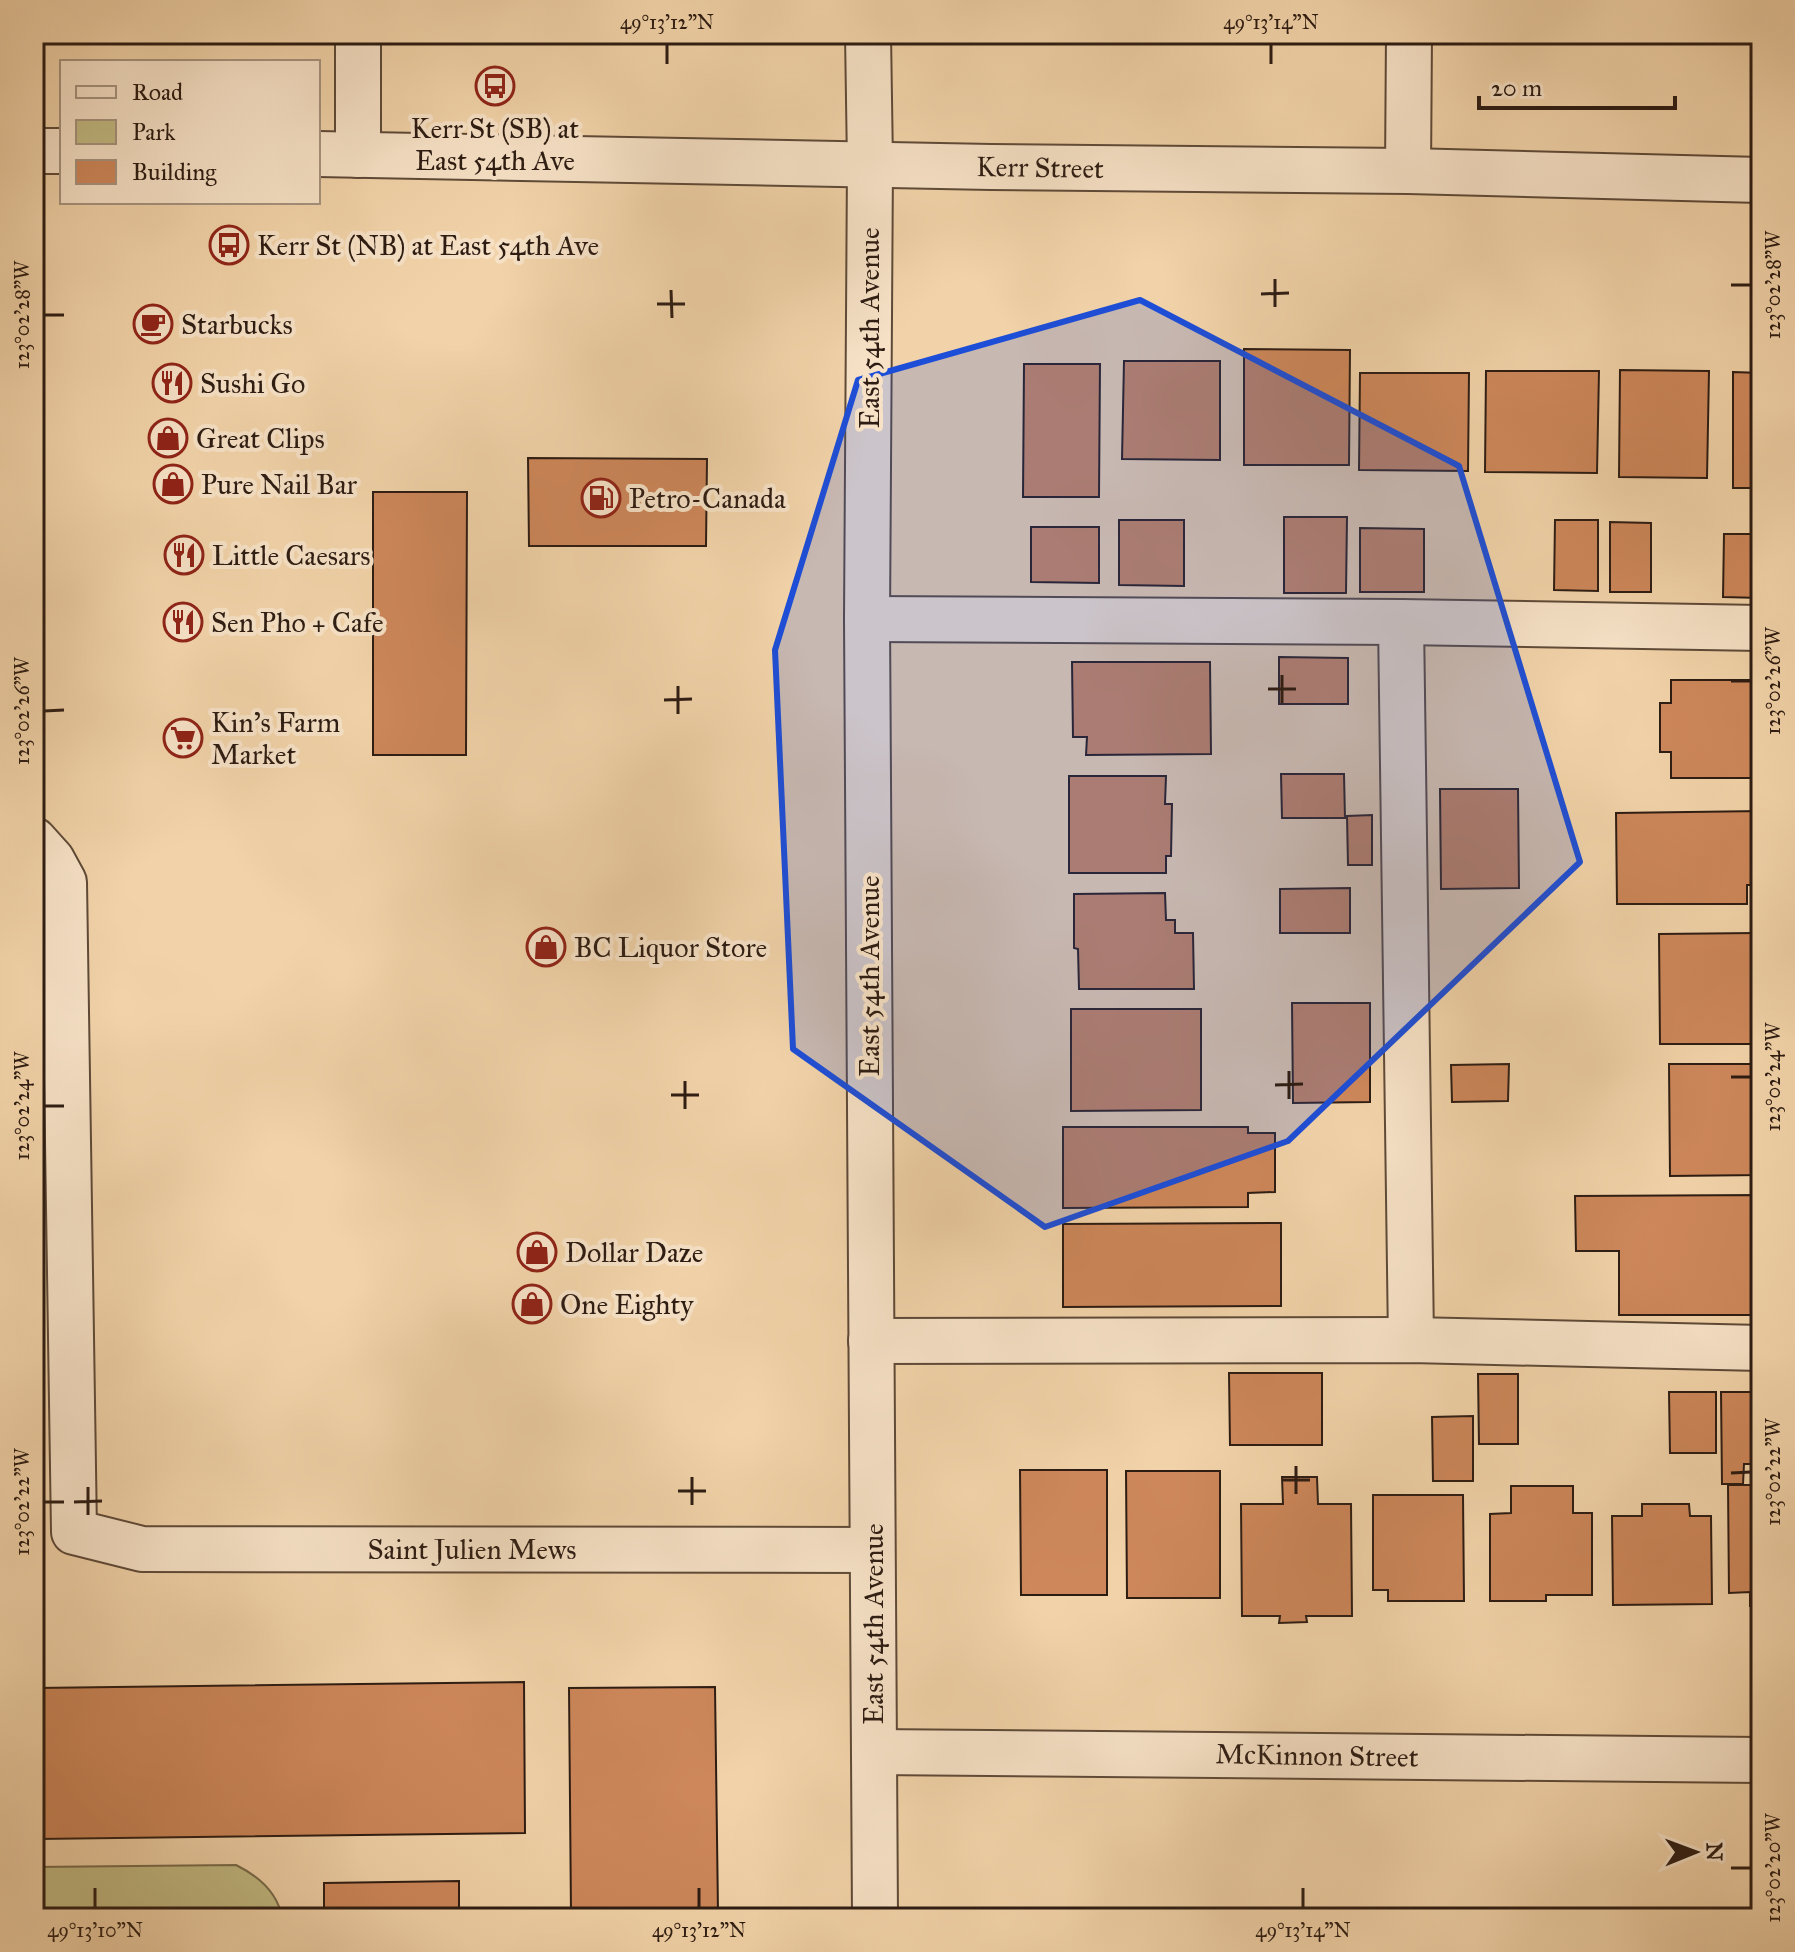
<svg xmlns="http://www.w3.org/2000/svg" width="1795" height="1952" font-family="'IM FELL Great Primer',serif">
<style>
.green{fill:#c2ba83;stroke:#786b4b;stroke-width:2}
.building{fill:#cd875a;stroke:#2d1c13;stroke-width:2}
.lines{fill:none;stroke-linecap:round;stroke-linejoin:round}
.minor-casing{stroke:#5e4a38;stroke-width:48}
.minor{stroke:#f7e2c7;stroke-width:44}
.marked{fill:#1d4ed8;fill-opacity:0.2;stroke:#1d4ed8;stroke-width:6;stroke-linejoin:round}
.ticks{fill:none;stroke:#2d1c13;stroke-width:3}
.labels{text-anchor:middle;stroke-width:8;stroke-linejoin:round;paint-order:stroke}
.poi-label{font-size:28px;fill:#2d1c13;stroke:#f7e2c7;text-anchor:start}
.street-label{font-size:28px;fill:#2d1c13;stroke:#f7e2c7}
.neatline{fill:none;stroke:#2d1c13;stroke-width:3}
.ticks-label{font-size:20px;text-anchor:middle;fill:#2d1c13}
</style>
<rect width="100%" height="100%" fill="#f2d3a9"/>
<filter id="stains"><feTurbulence type="fractalNoise" baseFrequency=".0025" numOctaves="4"/><feColorMatrix values="0 0 0 0 .2 0 0 0 0 .09 0 0 0 0 .02 0 0 0 .5 -.17"/></filter>
<radialGradient id="worn" r=".72"><stop offset=".6" stop-color="#630" stop-opacity="0"/><stop offset="1" stop-color="#630" stop-opacity=".3"/></radialGradient>
<path class="green" d="M 236,1865 C 258,1876 278,1893 282,1918 L 34,1918 L 34,1867 Z"/>
<g class="building">
<path d="M 1244,349 L 1350,350 L 1349,465 L 1244,465 Z"/>
<path d="M 1124,361 L 1220,361 L 1220,460 L 1122,459 Z"/>
<path d="M 1024,364 L 1100,364 L 1099,497 L 1023,497 Z"/>
<path d="M 1620,370 L 1709,371 L 1707,478 L 1619,477 Z"/>
<path d="M 1486,371 L 1599,371 L 1597,473 L 1485,472 Z"/>
<path d="M 1733,372 L 1761,373 L 1761,488 L 1733,488 Z"/>
<path d="M 1360,373 L 1469,373 L 1468,471 L 1359,470 Z"/>
<path d="M 528,458 L 707,459 L 706,546 L 529,546 Z"/>
<path d="M 373,492 L 467,492 L 466,755 L 373,755 Z"/>
<path d="M 1284,517 L 1347,517 L 1346,593 L 1284,593 Z"/>
<path d="M 1119,520 L 1184,520 L 1184,586 L 1119,585 Z"/>
<path d="M 1555,520 L 1598,520 L 1598,591 L 1554,590 Z"/>
<path d="M 1610,522 L 1651,523 L 1651,592 L 1610,592 Z"/>
<path d="M 1031,527 L 1099,527 L 1099,583 L 1031,582 Z"/>
<path d="M 1360,528 L 1424,529 L 1424,592 L 1360,592 Z"/>
<path d="M 1724,534 L 1761,534 L 1761,598 L 1723,597 Z"/>
<path d="M 1279,657 L 1348,658 L 1348,704 L 1279,704 Z"/>
<path d="M 1072,662 L 1210,662 L 1211,754 L 1086,755 L 1087,737 L 1073,737 Z"/>
<path d="M 1671,680 L 1761,680 L 1761,778 L 1671,778 L 1671,752 L 1660,752 L 1660,703 L 1671,703 Z"/>
<path d="M 1281,774 L 1344,774 L 1345,818 L 1282,818 Z"/>
<path d="M 1069,776 L 1166,776 L 1165,804 L 1172,804 L 1171,856 L 1166,856 L 1166,873 L 1069,873 Z"/>
<path d="M 1440,789 L 1518,789 L 1519,888 L 1441,889 Z"/>
<path d="M 1761,811 L 1761,885 L 1747,885 L 1747,904 L 1617,904 L 1616,813 Z"/>
<path d="M 1372,815 L 1372,865 L 1348,865 L 1347,816 Z"/>
<path d="M 1350,888 L 1350,933 L 1280,933 L 1280,889 Z"/>
<path d="M 1165,893 L 1166,920 L 1175,920 L 1175,933 L 1193,933 L 1194,989 L 1079,989 L 1078,949 L 1074,948 L 1074,894 Z"/>
<path d="M 1755,933 L 1761,933 L 1761,985 L 1754,985 L 1754,1044 L 1660,1044 L 1659,934 Z"/>
<path d="M 1292,1003 L 1370,1003 L 1370,1102 L 1293,1103 Z"/>
<path d="M 1071,1009 L 1201,1009 L 1201,1110 L 1071,1111 Z"/>
<path d="M 1509,1064 L 1508,1101 L 1452,1102 L 1451,1065 Z"/>
<path d="M 1669,1064 L 1761,1064 L 1761,1175 L 1670,1176 Z"/>
<path d="M 1063,1127 L 1248,1127 L 1248,1133 L 1275,1133 L 1275,1192 L 1248,1193 L 1248,1207 L 1063,1208 Z"/>
<path d="M 1761,1195 L 1761,1315 L 1619,1315 L 1619,1251 L 1576,1251 L 1575,1196 Z"/>
<path d="M 1281,1223 L 1281,1306 L 1063,1307 L 1063,1224 Z"/>
<path d="M 1229,1373 L 1322,1373 L 1322,1445 L 1230,1445 Z"/>
<path d="M 1478,1374 L 1518,1374 L 1518,1444 L 1479,1444 Z"/>
<path d="M 1669,1392 L 1716,1392 L 1716,1453 L 1670,1453 Z"/>
<path d="M 1721,1392 L 1761,1392 L 1761,1464 L 1744,1464 L 1743,1484 L 1722,1484 Z"/>
<path d="M 1473,1416 L 1473,1481 L 1433,1481 L 1432,1417 Z"/>
<path d="M 1020,1470 L 1107,1470 L 1107,1595 L 1021,1595 Z"/>
<path d="M 1126,1471 L 1220,1471 L 1220,1598 L 1127,1598 Z"/>
<path d="M 1282,1477 L 1317,1477 L 1318,1504 L 1351,1504 L 1352,1616 L 1306,1616 L 1307,1622 L 1279,1623 L 1280,1616 L 1242,1616 L 1241,1504 L 1283,1504 Z"/>
<path d="M 1728,1485 L 1761,1485 L 1761,1606 L 1750,1606 L 1750,1592 L 1729,1593 Z"/>
<path d="M 1511,1486 L 1573,1486 L 1573,1513 L 1592,1513 L 1592,1595 L 1546,1595 L 1546,1601 L 1490,1601 L 1490,1514 L 1511,1513 Z"/>
<path d="M 1373,1495 L 1463,1495 L 1464,1601 L 1388,1601 L 1388,1590 L 1373,1590 Z"/>
<path d="M 1642,1504 L 1689,1504 L 1690,1516 L 1711,1516 L 1712,1604 L 1613,1605 L 1612,1516 L 1642,1516 Z"/>
<path d="M 524,1682 L 525,1833 L 38,1839 L 36,1688 Z"/>
<path d="M 715,1687 L 718,1912 L 571,1913 L 569,1688 Z"/>
<path d="M 459,1881 L 459,1918 L 324,1918 L 324,1883 Z"/>
</g>
<g class="lines">
<defs>
<g id="minor">
<path d="M 868,34 L 870,164 L 867,619 L 875,1918"/>
<path d="M 34,151 L 62,151"/>
<path d="M 318,154 L 991,167 L 1408,171 L 1761,180"/>
<path d="M 358,155 L 358,34"/>
<path d="M 1408,171 L 1409,34"/>
<path d="M 867,619 L 1401,622 L 1761,628"/>
<path d="M 1401,622 L 1411,1340"/>
<path d="M 34,840 L 52,860 L 64,882 L 74,1532 L 142,1549 L 872,1550"/>
<path d="M 871,1341 L 1411,1340 L 1761,1348"/>
<path d="M 874,1752 L 1761,1760"/>
</g>
</defs>
<use href="#minor" class="minor-casing"/>
<use href="#minor" class="minor"/>
</g>
<path class="marked" d="M 1140,300 L 1459,466 L 1580,862 L 1288,1141 L 1045,1227 L 793,1049 L 775,650 L 858,380 Z"/>
<path class="ticks" d="M 667,44 L 667,64M 1271,44 L 1271,64M 1275,279 L 1275,307M 1731,285 L 1751,285M 671,290 L 672,318M 1261,294 L 1289,293M 657,304 L 685,304M 44,315 L 64,315M 1282,675 L 1282,703M 1731,681 L 1751,681M 678,686 L 678,714M 1268,689 L 1296,689M 664,700 L 692,699M 44,711 L 64,710M 1289,1071 L 1289,1099M 1731,1077 L 1751,1077M 685,1081 L 685,1109M 1275,1085 L 1303,1084M 671,1095 L 699,1095M 44,1106 L 64,1106M 1296,1466 L 1296,1494M 1731,1473 L 1751,1472M 692,1477 L 692,1505M 1282,1480 L 1310,1480M 88,1487 L 88,1515M 678,1491 L 706,1491M 44,1502 L 64,1502M 74,1502 L 102,1501M 1731,1868 L 1751,1868M 95,1888 L 95,1908M 699,1888 L 699,1908M 1303,1888 L 1303,1908"/>
<defs>
<symbol id="bus-ring" viewBox="-11 -11 22 22"><circle r="9.5" fill="#f7e2c7" stroke="#8f2418" stroke-width="1.5"/><path d="M-5-6H5V4H4V6H2V4H-2V6H-4V4H-5ZM-3.5-4V0h7V-4ZM-3.5 1.2v1.5H-2V1.2ZM2 1.2v1.5H3.5V1.2Z" fill="#8f2418"/></symbol>
<symbol id="cafe-ring" viewBox="-11 -11 22 22"><circle r="9.5" fill="#f7e2c7" stroke="#8f2418" stroke-width="1.5"/><path d="M-5.5-4.5H6V0H3Q3 3.5 0 3.5H-2.5Q-5.5 3.5-5.5 0ZM3-3.2v2h1.7v-2ZM-6 4.5H4V6H-6Z" fill="#8f2418"/></symbol>
<symbol id="restaurant-ring" viewBox="-11 -11 22 22"><circle r="9.5" fill="#f7e2c7" stroke="#8f2418" stroke-width="1.5"/><path d="M-5-6h1v4h1v-4h1v4h1v-4h1v5L-1.5 .5V6h-2V.5L-5-1ZM5-6V6H3V1.5H1.5Q1.5-4 5-6Z" fill="#8f2418"/></symbol>
<symbol id="shop-ring" viewBox="-11 -11 22 22"><circle r="9.5" fill="#f7e2c7" stroke="#8f2418" stroke-width="1.5"/><path d="M-5-2.5h2.3a2.7 3.5 0 0 1 5.4 0H5L5.5 6h-11ZM-1.5-2.5h3a1.5 2.3 0 0 0-3 0Z" fill="#8f2418"/></symbol>
<symbol id="fuel-ring" viewBox="-11 -11 22 22"><circle r="9.5" fill="#f7e2c7" stroke="#8f2418" stroke-width="1.5"/><path d="M-5.5-6h7V0h2V4h1.3V-2.5L3-4.5l.8-.8L6-3V5H2.5V1h-1V6h-7ZM-4.2-4.7v3.2H.2V-4.7Z" fill="#8f2418"/></symbol>
<symbol id="supermarket-ring" viewBox="-11 -11 22 22"><circle r="9.5" fill="#f7e2c7" stroke="#8f2418" stroke-width="1.5"/><path d="M-6-5.5h2.5l.6 2H6L4.5 2H-2.5L-4.4-4H-6ZM-1.5 3.2a1.3 1.3 0 1 0 .1 0ZM3 3.2a1.3 1.3 0 1 0 .1 0Z" fill="#8f2418"/></symbol>
</defs>
<g fill-rule="evenodd">
<use href="#bus-ring" x="473" y="64" width="44" height="44"/>
<use href="#bus-ring" x="207" y="223" width="44" height="44"/>
<use href="#cafe-ring" x="131" y="302" width="44" height="44"/>
<use href="#restaurant-ring" x="150" y="361" width="44" height="44"/>
<use href="#shop-ring" x="146" y="416" width="44" height="44"/>
<use href="#shop-ring" x="151" y="462" width="44" height="44"/>
<use href="#fuel-ring" x="579" y="476" width="44" height="44"/>
<use href="#restaurant-ring" x="162" y="533" width="44" height="44"/>
<use href="#restaurant-ring" x="161" y="600" width="44" height="44"/>
<use href="#supermarket-ring" x="161" y="716" width="44" height="44"/>
<use href="#shop-ring" x="524" y="925" width="44" height="44"/>
<use href="#shop-ring" x="515" y="1230" width="44" height="44"/>
<use href="#shop-ring" x="510" y="1282" width="44" height="44"/>
</g>
<g class="labels">
<g class="poi-label">
<text x="495" y="138" text-anchor="middle">Kerr St (SB) at<tspan x="495" dy="32">East 54th Ave</tspan></text>
<text x="257" y="255">Kerr St (NB) at East 54th Ave</text>
<text x="181" y="334">Starbucks</text>
<text x="200" y="393">Sushi Go</text>
<text x="196" y="448">Great Clips</text>
<text x="201" y="494">Pure Nail Bar</text>
<text x="629" y="508">Petro-Canada</text>
<text x="212" y="565">Little Caesars</text>
<text x="211" y="632">Sen Pho + Cafe</text>
<text x="211" y="732">Kin's Farm<tspan x="211" dy="32">Market</tspan></text>
<text x="574" y="957">BC Liquor Store</text>
<text x="565" y="1262">Dollar Daze</text>
<text x="560" y="1314">One Eighty</text>
</g>
<g class="street-label">
<text transform="translate(1040 167) rotate(1)" y="10">Kerr Street</text>
<text transform="translate(869 328) rotate(-90)" y="10">East 54th Avenue</text>
<text transform="translate(869 976) rotate(-90)" y="10">East 54th Avenue</text>
<text x="472" y="1559">Saint Julien Mews</text>
<text transform="translate(873 1624) rotate(-90)" y="10">East 54th Avenue</text>
<text transform="translate(1317 1755) rotate(1)" y="10">McKinnon Street</text>
</g>
</g>
<rect width="1795" height="1952" fill="none" stroke="#f2d3a9" stroke-width="88"/>
<rect x="60" y="60" width="260" height="144" fill="#f7e2c7" stroke="#a6937f" stroke-width="2"/>
<rect x="76" y="86" width="40" height="12" fill="#f7e2c7" stroke="#a6937f" stroke-width="2"/>
<text x="132" y="100" font-size="24" fill="#2d1c13">Road</text>
<rect x="76" y="120" width="40" height="24" fill="#c2ba83" stroke="#a6937f" stroke-width="2"/>
<text x="132" y="140" font-size="24" fill="#2d1c13">Park</text>
<rect x="76" y="160" width="40" height="24" fill="#cd875a" stroke="#a6937f" stroke-width="2"/>
<text x="132" y="180" font-size="24" fill="#2d1c13">Building</text>
<g transform="translate(1695 1852) rotate(89)" stroke="#f7e2c7" stroke-width="6" paint-order="stroke">
<path d="M0-6L14 30L0 20L-14 30Z" fill="#2d1c13"/>
<text y="-12" font-size="22" font-weight="bold" text-anchor="middle" fill="#2d1c13">N</text>
</g>
<path d="M1479 96v12h196v-12" fill="none" stroke="#2d1c13" stroke-width="4"/>
<text x="1491" y="96" font-size="24" fill="#2d1c13" stroke="#f7e2c7" stroke-width="6" paint-order="stroke">20 m</text>
<rect x="44" y="44" width="1707" height="1864" class="neatline"/>
<g class="ticks-label">
<text x="667" y="29">49°13'12"N</text>
<text x="1271" y="29">49°13'14"N</text>
<text transform="translate(1773 285) rotate(-90)" y="7">123°02'28"W</text>
<text transform="translate(22 315) rotate(-90)" y="7">123°02'28"W</text>
<text transform="translate(1773 681) rotate(-90)" y="7">123°02'26"W</text>
<text transform="translate(22 711) rotate(-90)" y="7">123°02'26"W</text>
<text transform="translate(1773 1077) rotate(-90)" y="7">123°02'24"W</text>
<text transform="translate(22 1106) rotate(-90)" y="7">123°02'24"W</text>
<text transform="translate(1773 1472) rotate(-90)" y="7">123°02'22"W</text>
<text transform="translate(22 1502) rotate(-90)" y="7">123°02'22"W</text>
<text transform="translate(1773 1868) rotate(-90)" y="7">123°02'20"W</text>
<text x="95" y="1937">49°13'10"N</text>
<text x="699" y="1937">49°13'12"N</text>
<text x="1303" y="1937">49°13'14"N</text>
</g>
<rect width="100%" height="100%" filter="url(#stains)"/>
<rect width="100%" height="100%" fill="url(#worn)"/>
</svg>
